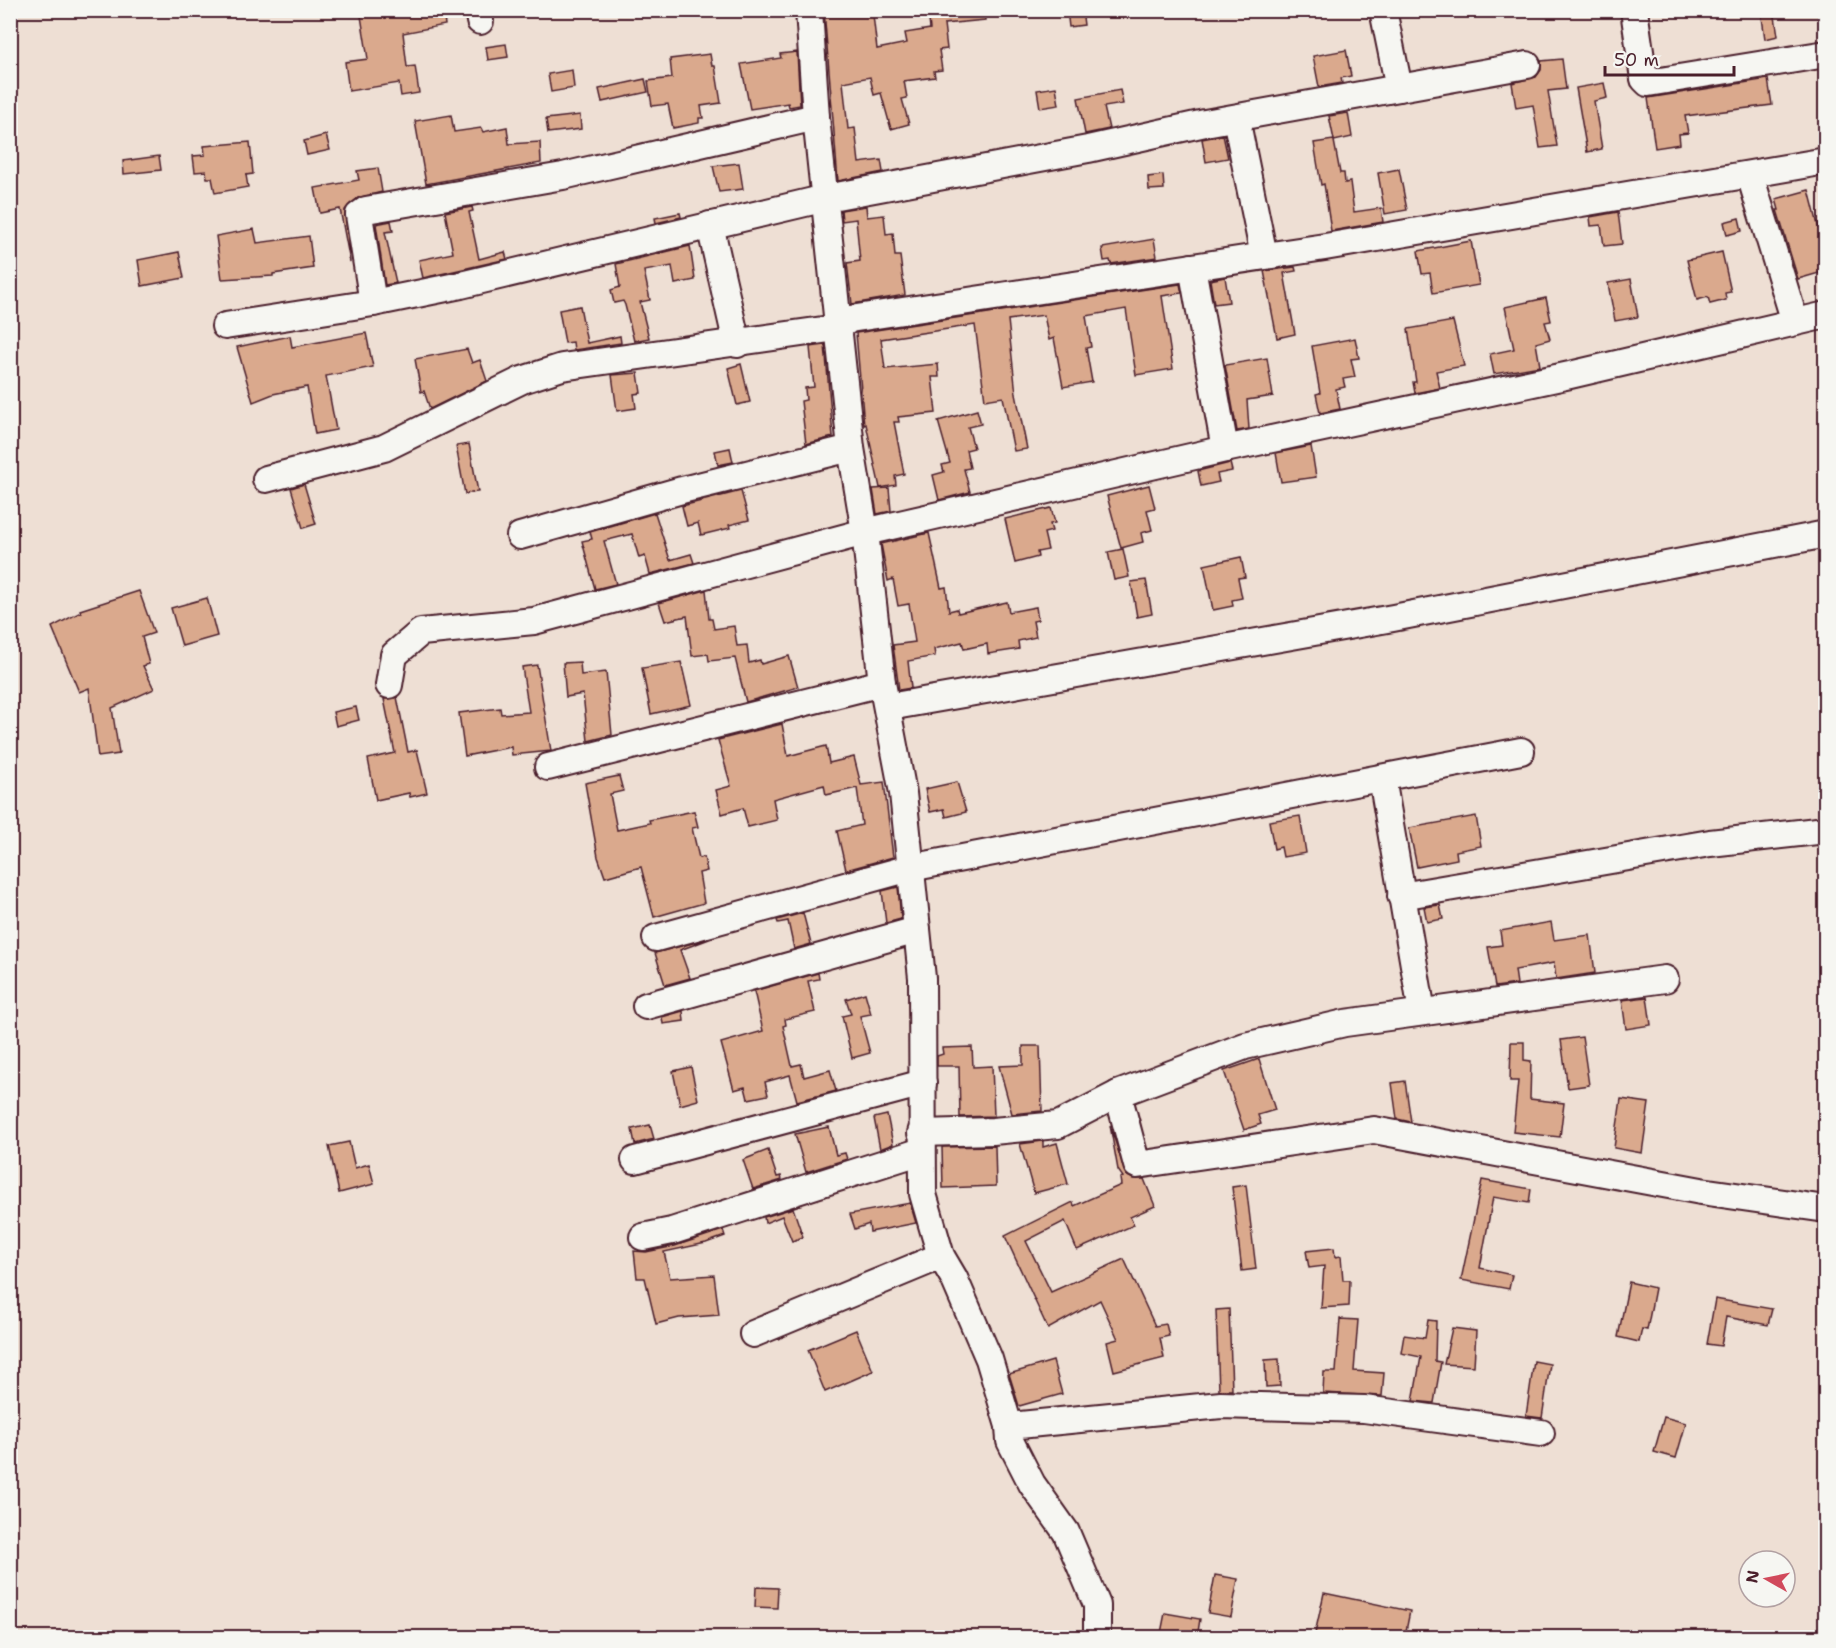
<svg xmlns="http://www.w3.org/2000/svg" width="1836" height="1648" font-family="'Shantell Sans',sans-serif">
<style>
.building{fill:#daa98d;stroke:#4a1f2b;stroke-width:1.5}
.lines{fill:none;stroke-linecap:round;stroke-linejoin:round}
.minor-casing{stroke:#4a1f2b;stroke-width:30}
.minor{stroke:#f6f6f2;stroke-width:26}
</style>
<rect width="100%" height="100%" fill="#eedfd4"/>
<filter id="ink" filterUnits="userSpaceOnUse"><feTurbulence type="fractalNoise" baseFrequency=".0167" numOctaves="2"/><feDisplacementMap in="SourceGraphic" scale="12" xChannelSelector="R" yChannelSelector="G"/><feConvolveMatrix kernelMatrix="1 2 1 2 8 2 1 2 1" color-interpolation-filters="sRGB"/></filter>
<g filter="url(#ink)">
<g class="building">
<path d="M 360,10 L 443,10 L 445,25 L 403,33 L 407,67 L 415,66 L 419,93 L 401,96 L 399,83 L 349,91 L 345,62 L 368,59 Z"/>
<path d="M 824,10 L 866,10 L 867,16 L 873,15 L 877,49 L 907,43 L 905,33 L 930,29 L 928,10 L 984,10 L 985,20 L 944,24 L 947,49 L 939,50 L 942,70 L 934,71 L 935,77 L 904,81 L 907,98 L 902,99 L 909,124 L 891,129 L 881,93 L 874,95 L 870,77 L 843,82 L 848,129 L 855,128 L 859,163 L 881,160 L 883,172 L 838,181 Z"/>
<path d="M 1067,10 L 1082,10 L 1084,25 L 1069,27 Z"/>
<path d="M 1761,10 L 1774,10 L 1778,36 L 1765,39 Z"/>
<path d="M 506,44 L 508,57 L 488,60 L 486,47 Z"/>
<path d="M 1346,50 L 1351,76 L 1341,78 L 1342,83 L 1319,87 L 1313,56 Z"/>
<path d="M 797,52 L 800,105 L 789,107 L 788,103 L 750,109 L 741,64 L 781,58 L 780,54 Z"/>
<path d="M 710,54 L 712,66 L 715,66 L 721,103 L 701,106 L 703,118 L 699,118 L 699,123 L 673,128 L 668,104 L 652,106 L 648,81 L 672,78 L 670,59 Z"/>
<path d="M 1562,59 L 1566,89 L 1548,91 L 1557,146 L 1540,148 L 1533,105 L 1516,108 L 1512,83 L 1536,77 L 1541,70 L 1541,61 Z"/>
<path d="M 572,70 L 574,88 L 551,92 L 548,74 Z"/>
<path d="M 645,79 L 648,92 L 602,102 L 599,89 Z"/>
<path d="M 1768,79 L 1772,105 L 1685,116 L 1688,133 L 1679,134 L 1680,144 L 1655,148 L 1648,98 Z"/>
<path d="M 1604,83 L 1607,98 L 1594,101 L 1602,149 L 1587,152 L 1576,88 Z"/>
<path d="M 1056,87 L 1059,105 L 1040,108 L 1037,90 Z"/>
<path d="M 1120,90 L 1123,104 L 1104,107 L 1109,129 L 1085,134 L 1078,98 Z"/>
<path d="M 1348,113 L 1352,137 L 1334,141 L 1340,173 L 1344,173 L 1345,183 L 1350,182 L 1354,212 L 1381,208 L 1383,222 L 1331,231 L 1324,184 L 1321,185 L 1314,143 L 1334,140 L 1329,116 Z"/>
<path d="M 451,115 L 454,132 L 481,128 L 483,132 L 507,127 L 509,144 L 540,142 L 541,163 L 426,184 L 415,121 Z"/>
<path d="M 580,115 L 581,129 L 548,133 L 546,119 Z"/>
<path d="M 326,135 L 330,150 L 307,155 L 304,141 Z"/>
<path d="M 1223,135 L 1228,158 L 1206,162 L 1202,139 Z"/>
<path d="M 250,142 L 253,174 L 246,175 L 248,187 L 215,193 L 212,178 L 207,178 L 206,171 L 195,172 L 193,156 L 205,155 L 204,146 Z"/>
<path d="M 159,156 L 161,170 L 124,174 L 123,161 Z"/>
<path d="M 739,163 L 743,189 L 719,192 L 713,166 Z"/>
<path d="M 378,168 L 382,192 L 358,198 L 345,210 L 350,262 L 340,209 L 320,213 L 315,188 L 359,180 L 357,171 Z"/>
<path d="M 1399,169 L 1407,210 L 1385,214 L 1378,173 Z"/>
<path d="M 1163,175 L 1164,189 L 1149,190 L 1148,177 Z"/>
<path d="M 1809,190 L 1819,229 L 1826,227 L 1826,271 L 1798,279 L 1777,210 L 1779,210 L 1776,199 Z"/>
<path d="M 866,206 L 867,217 L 884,215 L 886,234 L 893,233 L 895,256 L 900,256 L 905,295 L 852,304 L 847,263 L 860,261 L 856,219 L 842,221 L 841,210 Z"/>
<path d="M 472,207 L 473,211 L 469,212 L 479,259 L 505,252 L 507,259 L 423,278 L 419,260 L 453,253 L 445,212 Z"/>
<path d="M 1618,212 L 1622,244 L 1604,246 L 1601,225 L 1591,226 L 1590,217 Z"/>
<path d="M 680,213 L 681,217 L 656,223 L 655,218 Z"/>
<path d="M 1739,218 L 1742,231 L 1727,235 L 1724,222 Z"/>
<path d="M 391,221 L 393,231 L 385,232 L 396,283 L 385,285 L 376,224 Z"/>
<path d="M 254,229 L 257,243 L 309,236 L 313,268 L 273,274 L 273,276 L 222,279 L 216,236 Z"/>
<path d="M 1154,239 L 1157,257 L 1111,264 L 1110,260 L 1104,261 L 1102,248 Z"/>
<path d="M 1471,241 L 1479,285 L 1433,293 L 1430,273 L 1422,274 L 1418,251 Z"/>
<path d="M 690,246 L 695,280 L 675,284 L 672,266 L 644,271 L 650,300 L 640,302 L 649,338 L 634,341 L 625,305 L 623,301 L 614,303 L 611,290 L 620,287 L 616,264 Z"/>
<path d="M 179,252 L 184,278 L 142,286 L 138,260 Z"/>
<path d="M 1722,252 L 1731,292 L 1725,293 L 1726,300 L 1710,304 L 1708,297 L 1697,300 L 1687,260 Z"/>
<path d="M 1295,267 L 1296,271 L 1284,273 L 1295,334 L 1277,338 L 1264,271 Z"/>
<path d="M 1225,277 L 1229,302 L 1214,304 L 1210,280 Z"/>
<path d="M 1631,279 L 1638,317 L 1615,321 L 1608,283 Z"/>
<path d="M 1180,284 L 1182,293 L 1162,296 L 1173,369 L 1136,375 L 1126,309 L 1086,316 L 1091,347 L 1086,348 L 1092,382 L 1063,387 L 1054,338 L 1049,340 L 1044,315 L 1008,320 L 1016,394 L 1027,449 L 1014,451 L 1003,397 L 985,400 L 975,325 L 881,339 L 885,369 L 938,364 L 939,377 L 932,377 L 936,413 L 898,417 L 899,422 L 894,422 L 904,474 L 895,476 L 896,485 L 880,488 L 866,424 L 864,425 L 856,333 Z"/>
<path d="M 1546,298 L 1551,321 L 1545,322 L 1550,339 L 1536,343 L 1540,366 L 1494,374 L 1490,354 L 1514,349 L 1505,307 Z"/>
<path d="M 580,306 L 587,343 L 620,336 L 621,343 L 574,350 L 573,342 L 565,343 L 559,310 Z"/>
<path d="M 1453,321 L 1464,366 L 1436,371 L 1440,388 L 1415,393 L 1413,382 L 1416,382 L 1408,329 Z"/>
<path d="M 366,333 L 373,367 L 326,376 L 336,430 L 315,434 L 307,387 L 273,394 L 253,402 L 237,347 L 290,336 L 292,347 Z"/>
<path d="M 1355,338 L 1359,358 L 1351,359 L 1355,377 L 1343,379 L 1345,387 L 1336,389 L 1340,409 L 1320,413 L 1316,394 L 1320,393 L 1312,346 Z"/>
<path d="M 825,345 L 833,437 L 806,444 L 801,401 L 806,400 L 805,388 L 814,387 L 810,347 Z"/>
<path d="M 467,349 L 472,363 L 480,360 L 487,381 L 430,409 L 424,391 L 421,392 L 415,359 Z"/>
<path d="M 1267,358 L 1273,396 L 1247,400 L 1249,429 L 1237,431 L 1225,365 Z"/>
<path d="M 741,364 L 750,402 L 737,405 L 728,368 Z"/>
<path d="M 638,373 L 641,393 L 634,394 L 636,408 L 617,411 L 612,375 Z"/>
<path d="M 977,410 L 981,424 L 968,427 L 974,448 L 966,450 L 970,468 L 964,469 L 970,492 L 939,500 L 933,475 L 944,472 L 942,465 L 950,463 L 938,421 Z"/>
<path d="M 469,444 L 478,492 L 465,494 L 456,446 Z"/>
<path d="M 1311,446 L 1316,477 L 1281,482 L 1276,453 Z"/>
<path d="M 730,448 L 733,462 L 718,465 L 715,451 Z"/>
<path d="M 1230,463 L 1232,471 L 1217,474 L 1219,482 L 1201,486 L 1198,471 Z"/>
<path d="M 304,484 L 316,524 L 303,528 L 291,488 Z"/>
<path d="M 1149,485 L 1155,508 L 1147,510 L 1152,530 L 1141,533 L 1143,542 L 1121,548 L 1107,496 Z"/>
<path d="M 889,488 L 891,511 L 877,514 L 873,489 Z"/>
<path d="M 741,491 L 749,520 L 729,525 L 730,528 L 701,535 L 698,523 L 687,526 L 682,506 Z"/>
<path d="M 1051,508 L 1055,523 L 1050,524 L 1052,531 L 1044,533 L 1048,550 L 1037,552 L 1038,557 L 1015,563 L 1005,519 Z"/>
<path d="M 655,513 L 670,560 L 691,554 L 694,563 L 650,574 L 645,556 L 639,558 L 632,534 L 604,541 L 616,584 L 595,589 L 582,541 L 592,539 L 590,532 Z"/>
<path d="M 929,533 L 941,588 L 946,587 L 949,611 L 957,609 L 958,613 L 1007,602 L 1009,612 L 1036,607 L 1038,620 L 1033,621 L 1036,637 L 1018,641 L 1019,649 L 988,654 L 987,644 L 964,649 L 962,642 L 934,649 L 935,656 L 908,661 L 911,688 L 899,690 L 893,645 L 915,642 L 909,604 L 898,606 L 893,579 L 888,581 L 881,544 Z"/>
<path d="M 1123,549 L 1129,577 L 1114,580 L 1108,552 Z"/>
<path d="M 1241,557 L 1245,577 L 1238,578 L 1242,598 L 1232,600 L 1233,606 L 1213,610 L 1204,565 Z"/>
<path d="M 1146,580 L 1152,614 L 1137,617 L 1131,582 Z"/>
<path d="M 706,590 L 709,619 L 712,619 L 714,629 L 734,626 L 737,646 L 747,645 L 749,663 L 760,660 L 761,664 L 789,656 L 798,687 L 746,702 L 735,658 L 709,661 L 708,654 L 692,656 L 687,616 L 665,621 L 659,603 Z"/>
<path d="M 139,591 L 154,633 L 142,637 L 149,664 L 143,666 L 154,689 L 112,708 L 119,754 L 98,757 L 89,688 L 79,692 L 52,627 L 81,612 L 80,610 Z"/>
<path d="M 207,598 L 217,636 L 182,646 L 171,608 Z"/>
<path d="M 580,662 L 581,675 L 606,672 L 612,735 L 588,741 L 583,694 L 566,697 L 563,663 Z"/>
<path d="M 681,662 L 691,705 L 651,714 L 642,668 Z"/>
<path d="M 537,665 L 551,751 L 512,755 L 511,747 L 465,756 L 459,713 L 500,708 L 501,714 L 529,712 L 522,667 Z"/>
<path d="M 397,697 L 408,752 L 417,750 L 427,793 L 410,797 L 409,793 L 376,800 L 368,759 L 395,753 L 384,699 Z"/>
<path d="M 356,707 L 359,720 L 336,726 L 333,712 Z"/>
<path d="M 782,724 L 788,756 L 826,746 L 829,763 L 854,757 L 861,785 L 884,782 L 893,857 L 846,870 L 837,831 L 862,825 L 857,788 L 826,795 L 824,785 L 773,799 L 777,820 L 748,827 L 743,808 L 722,814 L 716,790 L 731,786 L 718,740 Z"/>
<path d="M 619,776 L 623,791 L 610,794 L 617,830 L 650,823 L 649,820 L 694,811 L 698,827 L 692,828 L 699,858 L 704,857 L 707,871 L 699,873 L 704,903 L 654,917 L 641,867 L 605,877 L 598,857 L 585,783 Z"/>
<path d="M 957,782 L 966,812 L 946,817 L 944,809 L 930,812 L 925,789 Z"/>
<path d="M 1300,816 L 1306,853 L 1283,857 L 1281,847 L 1274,849 L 1269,821 Z"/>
<path d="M 1476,816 L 1481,846 L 1456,851 L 1457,859 L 1417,867 L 1409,828 Z"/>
<path d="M 898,887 L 901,919 L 886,923 L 882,891 Z"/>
<path d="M 1440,905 L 1443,919 L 1427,922 L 1424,907 Z"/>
<path d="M 803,913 L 811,944 L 794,949 L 788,921 L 778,923 L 777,920 Z"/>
<path d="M 1551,922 L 1554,940 L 1590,935 L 1595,973 L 1556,979 L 1554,963 L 1515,970 L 1517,984 L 1495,987 L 1488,947 L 1502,945 L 1500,931 Z"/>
<path d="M 712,938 L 680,950 L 690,978 L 665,985 L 655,953 Z"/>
<path d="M 818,973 L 819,979 L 808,981 L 815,1012 L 785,1019 L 786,1025 L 783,1026 L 792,1066 L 801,1064 L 804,1077 L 830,1070 L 836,1091 L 797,1101 L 790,1075 L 765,1082 L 768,1095 L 748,1099 L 745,1087 L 734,1090 L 721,1043 L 763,1031 L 754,991 Z"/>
<path d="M 865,993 L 871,1014 L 860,1016 L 870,1053 L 852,1058 L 842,1016 L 851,1014 L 846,999 Z"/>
<path d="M 1647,997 L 1651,1025 L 1626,1029 L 1622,1000 Z"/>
<path d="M 683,1011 L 684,1021 L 663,1024 L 662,1017 Z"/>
<path d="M 1582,1037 L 1589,1085 L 1568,1088 L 1561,1040 Z"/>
<path d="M 1511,1042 L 1524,1042 L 1524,1060 L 1531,1061 L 1530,1099 L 1564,1103 L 1560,1137 L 1513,1132 L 1518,1081 L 1510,1081 Z"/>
<path d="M 1023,1046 L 1040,1046 L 1042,1111 L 1012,1114 L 999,1066 L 1023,1065 Z"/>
<path d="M 972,1047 L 973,1067 L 992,1066 L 994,1116 L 960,1117 L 959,1066 L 937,1066 L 937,1056 L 943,1054 L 942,1048 Z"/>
<path d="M 1259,1059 L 1275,1110 L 1258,1115 L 1261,1124 L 1244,1130 L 1224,1071 Z"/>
<path d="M 691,1067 L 698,1100 L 680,1105 L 673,1071 Z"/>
<path d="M 1405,1081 L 1411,1122 L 1397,1119 L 1392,1083 Z"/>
<path d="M 1621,1099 L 1649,1103 L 1642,1153 L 1614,1148 Z"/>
<path d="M 887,1115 L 893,1144 L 880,1149 L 874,1118 Z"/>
<path d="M 650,1125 L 654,1139 L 635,1144 L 632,1129 Z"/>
<path d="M 1110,1125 L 1126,1175 L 1133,1179 L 1144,1179 L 1155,1206 L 1130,1217 L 1134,1225 L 1077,1250 L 1065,1221 L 1026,1241 L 1051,1292 L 1124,1259 L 1155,1326 L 1166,1324 L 1169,1336 L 1160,1338 L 1164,1358 L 1114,1371 L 1107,1342 L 1118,1339 L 1100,1300 L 1048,1329 L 1005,1236 L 1073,1202 L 1074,1206 L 1121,1185 L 1120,1178 L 1123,1177 L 1118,1170 Z"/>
<path d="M 829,1127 L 836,1155 L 845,1153 L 847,1159 L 806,1172 L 795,1134 Z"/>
<path d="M 1043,1141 L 1043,1147 L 1057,1143 L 1068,1184 L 1034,1193 L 1020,1144 Z"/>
<path d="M 349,1142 L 355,1168 L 369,1164 L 374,1184 L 339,1193 L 329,1146 Z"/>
<path d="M 995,1146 L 996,1186 L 943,1188 L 942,1147 Z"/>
<path d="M 768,1150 L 777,1177 L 781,1176 L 782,1180 L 753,1189 L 743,1160 Z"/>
<path d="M 1482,1180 L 1531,1189 L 1529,1203 L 1493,1197 L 1480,1268 L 1512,1275 L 1509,1289 L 1461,1280 Z"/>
<path d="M 1246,1185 L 1256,1269 L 1242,1271 L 1232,1187 Z"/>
<path d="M 910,1203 L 916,1223 L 870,1232 L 869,1224 L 855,1229 L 850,1214 Z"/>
<path d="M 793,1208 L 803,1237 L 792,1241 L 782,1216 L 765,1223 L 764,1217 Z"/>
<path d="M 723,1230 L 725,1236 L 706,1243 L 664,1252 L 670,1278 L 714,1275 L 719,1315 L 679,1318 L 656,1324 L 645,1278 L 637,1278 L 634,1251 L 646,1252 L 675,1246 Z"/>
<path d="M 1334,1248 L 1335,1257 L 1341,1256 L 1343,1280 L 1350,1280 L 1349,1306 L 1321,1308 L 1324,1266 L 1309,1268 L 1306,1251 Z"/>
<path d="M 1629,1282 L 1655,1288 L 1647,1330 L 1642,1329 L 1639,1342 L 1618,1337 Z"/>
<path d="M 1715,1299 L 1772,1309 L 1768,1325 L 1726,1317 L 1721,1346 L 1707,1344 Z"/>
<path d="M 1229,1309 L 1232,1390 L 1219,1390 L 1216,1310 Z"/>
<path d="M 1340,1319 L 1358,1320 L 1354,1371 L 1384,1373 L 1382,1396 L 1323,1393 L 1324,1372 L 1336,1372 Z"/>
<path d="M 1428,1320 L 1436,1321 L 1435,1361 L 1441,1362 L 1434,1403 L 1413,1401 L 1421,1357 L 1401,1353 L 1404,1335 L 1425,1338 Z"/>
<path d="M 1452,1328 L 1476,1331 L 1474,1366 L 1444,1364 Z"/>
<path d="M 856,1330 L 873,1371 L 825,1392 L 808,1350 Z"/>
<path d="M 1279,1359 L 1280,1386 L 1266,1387 L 1265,1360 Z"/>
<path d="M 1053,1361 L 1062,1394 L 1019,1406 L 1009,1374 Z"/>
<path d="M 1534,1361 L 1550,1364 L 1542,1418 L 1526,1416 Z"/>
<path d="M 1664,1417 L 1686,1423 L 1676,1458 L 1654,1452 Z"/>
<path d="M 1215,1575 L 1238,1579 L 1231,1617 L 1208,1613 Z"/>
<path d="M 756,1587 L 778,1588 L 777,1608 L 755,1607 Z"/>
<path d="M 1324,1593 L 1410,1611 L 1405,1636 L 1314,1638 Z"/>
<path d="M 1165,1613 L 1200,1619 L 1197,1638 L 1160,1638 Z"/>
</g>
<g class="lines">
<defs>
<g id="minor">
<path d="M 478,10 L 480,21"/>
<path d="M 809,10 L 816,117 L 851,448 L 865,532 L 882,683 L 903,793 L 922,978 L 923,1194 L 941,1256 L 954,1278 L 989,1359 L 1009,1426 L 1010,1441 L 1032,1484 L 1066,1532 L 1097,1605 L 1097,1638"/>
<path d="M 1383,10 L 1399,88"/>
<path d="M 1634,10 L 1644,79 L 1648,83 L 1826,54"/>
<path d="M 1236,118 L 1264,256"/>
<path d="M 1750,175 L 1795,322"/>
<path d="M 710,225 L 737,344"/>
<path d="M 1192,267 L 1225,449"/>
<path d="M 373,303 L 359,215 L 366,210 L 563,176 L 816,117"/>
<path d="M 225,326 L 373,303 L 461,285 L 826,198 L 1088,149 L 1205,123 L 1527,65"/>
<path d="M 266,479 L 384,448 L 522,380 L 562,367 L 837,328 L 850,319 L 1325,247 L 1826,161"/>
<path d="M 520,536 L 682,490 L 851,448"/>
<path d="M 389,685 L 394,655 L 421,632 L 534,621 L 865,532 L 1225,449 L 1570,375 L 1826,315"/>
<path d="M 889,707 L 1393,618 L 1826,534"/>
<path d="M 548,767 L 882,683"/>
<path d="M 1382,778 L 1422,1012"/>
<path d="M 1401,896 L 1710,843 L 1826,830"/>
<path d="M 656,938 L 910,868 L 1521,751"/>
<path d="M 646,1006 L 917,930"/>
<path d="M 1118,1094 L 1137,1165 L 1374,1130 L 1701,1191 L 1826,1209"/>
<path d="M 921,1133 L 993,1131 L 1058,1125 L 1118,1094 L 1245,1046 L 1345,1023 L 1665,979"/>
<path d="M 635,1160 L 923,1083"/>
<path d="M 643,1237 L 672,1231 L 922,1151"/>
<path d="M 753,1334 L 941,1256"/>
<path d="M 1009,1426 L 1221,1405 L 1364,1409 L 1541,1433"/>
</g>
</defs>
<use href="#minor" class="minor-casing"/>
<use href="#minor" class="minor"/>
</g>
</g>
<rect width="1836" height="1648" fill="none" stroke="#f6f6f2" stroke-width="36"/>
<rect x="18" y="18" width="1800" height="1612" fill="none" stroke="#4a1f2b" stroke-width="2" filter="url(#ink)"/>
<g transform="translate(1767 1579) rotate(279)"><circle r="28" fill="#f6f6f2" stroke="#b1a0a2" stroke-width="1.5"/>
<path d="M0-4.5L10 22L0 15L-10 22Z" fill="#d1495b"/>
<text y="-9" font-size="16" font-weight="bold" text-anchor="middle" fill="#4a1f2b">N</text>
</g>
<path d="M1605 66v9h129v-9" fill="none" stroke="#4a1f2b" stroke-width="3"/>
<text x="1614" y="66" font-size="18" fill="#4a1f2b" stroke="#f6f6f2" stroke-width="4.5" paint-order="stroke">50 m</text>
</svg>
